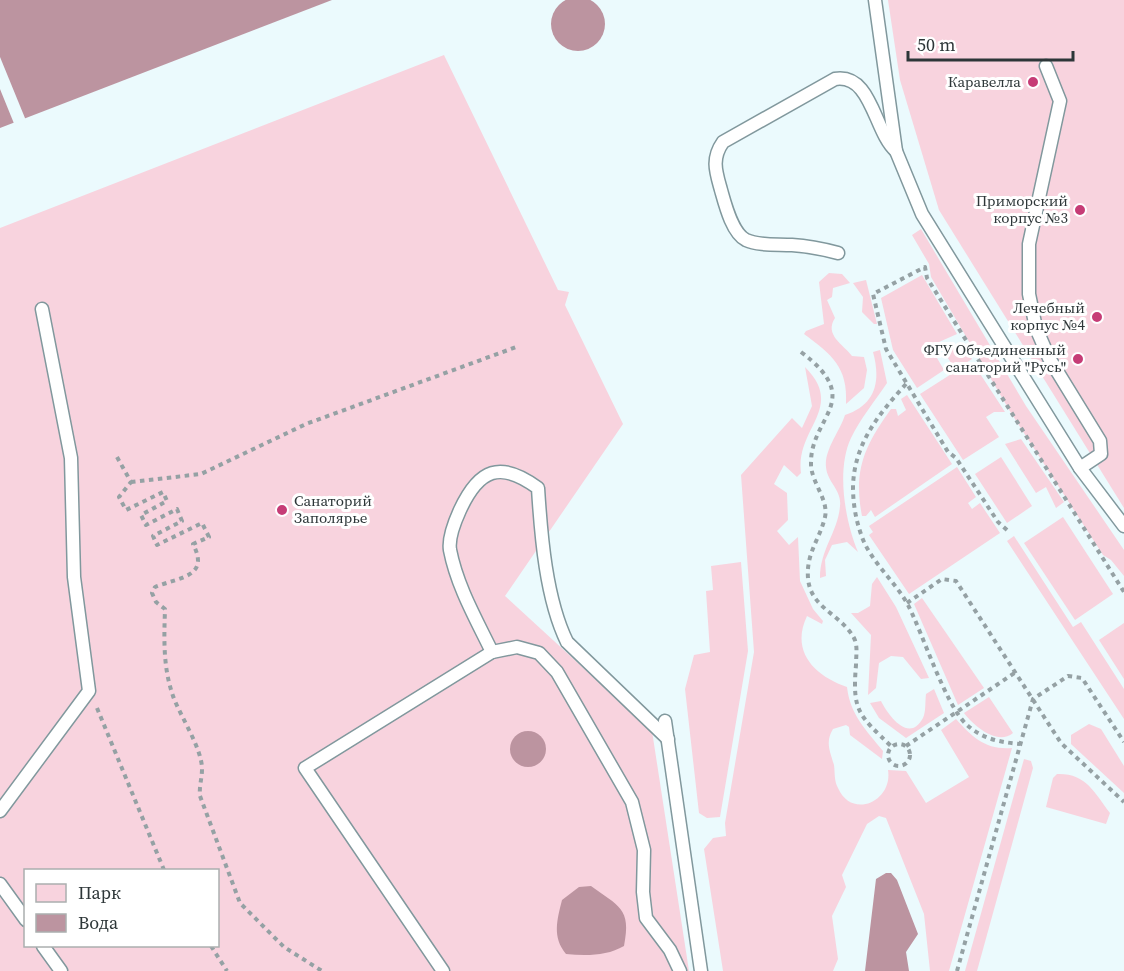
<svg xmlns="http://www.w3.org/2000/svg" width="1124" height="971" font-family="'Source Serif 4',serif">
<style>
.green{fill:#f8d3de;fill-rule:evenodd}
.water{fill:#bc94a0}
.pier{fill:#ebfafd}
.lines{fill:none;stroke-linecap:round;stroke-linejoin:round}
.service-casing{stroke:#81989d;stroke-width:15}
.path{stroke:#95a1a4;stroke-width:4;stroke-dasharray:4.5 4.5;stroke-linecap:butt}
.service{stroke:#fff;stroke-width:12}
.poi-dot{fill:#c63c76;stroke:#fff;stroke-width:2}
.labels{text-anchor:middle;stroke-width:6;stroke-linejoin:round;paint-order:stroke}
.poi-label{font-size:15px;fill:#2d3638;stroke:#fff;text-anchor:end}
</style>
<rect width="100%" height="100%" fill="#ebfafd"/>
<g class="green">
<path d="M 888,0 L 1124,0 L 1124,508 L 939,210 L 900,80 Z"/>
<path d="M 444,55 L 558,290 L 569,292 L 565,305 L 623,424 L 505,596 L 652,731 L 689,971 L 0,971 L 0,228 ZM 26,870 L 218,870 L 218,946 L 26,946 Z"/>
<path d="M 921,229 L 1026,406 L 1124,550 L 1124,576 L 1111,560 L 1103,555 L 1011,413 L 931,277 L 929,264 L 912,235 Z"/>
<path d="M 829,273 L 842,274 L 850,283 L 833,288 L 832,297 L 827,300 L 835,318 C 824,335 843,344 852,356 L 864,357 L 867,370 L 864,388 L 846,404 C 848,367 832,355 804,334 L 806,331 L 824,324 L 819,282 Z"/>
<path d="M 922,275 L 957,334 L 930,346 L 944,370 L 917,388 L 893,350 L 881,298 Z"/>
<path d="M 866,280 L 877,324 L 874,324 L 862,312 L 863,297 L 853,283 Z"/>
<path d="M 961,342 L 972,359 L 961,366 L 959,362 L 953,366 L 944,352 Z"/>
<path d="M 880,350 L 887,383 C 875,401 860,419 851,438 C 836,470 845,521 858,552 L 847,542 L 832,545 L 825,560 L 826,576 L 820,578 C 820,549 838,532 840,506 C 842,490 827,482 826,467 C 824,450 840,431 845,415 C 876,405 881,381 873,352 Z"/>
<path d="M 975,366 L 1005,412 L 994,412 L 986,417 L 999,437 L 963,460 L 920,394 L 956,371 L 959,374 Z"/>
<path d="M 805,367 C 846,408 795,428 801,473 L 797,477 L 784,465 L 774,484 L 787,493 L 788,520 L 777,531 L 789,545 L 798,537 L 800,581 L 813,609 L 823,621 L 822,624 L 807,616 C 790,652 815,676 847,687 C 850,715 867,731 883,751 L 882,759 L 850,735 L 849,727 L 846,725 L 833,729 C 825,742 830,751 834,765 C 835,772 834,781 838,788 C 852,820 893,801 888,770 L 906,771 L 926,803 L 969,777 L 941,730 L 956,719 C 973,738 986,750 1012,748 L 949,971 L 930,971 L 924,914 L 886,818 L 879,816 L 867,824 L 842,875 L 846,887 L 832,916 L 838,959 L 833,971 L 723,971 L 704,849 L 713,838 L 726,836 L 725,823 L 754,652 L 741,475 L 792,418 L 802,428 L 812,406 Z"/>
<path d="M 907,395 L 952,464 L 875,517 L 871,510 L 866,516 L 862,516 C 853,470 865,445 891,409 L 896,409 L 898,416 L 906,410 L 901,399 Z"/>
<path d="M 1021,439 L 1064,502 L 1056,508 L 1046,487 L 1036,493 L 1005,444 Z"/>
<path d="M 1001,457 L 1032,506 L 1007,523 L 975,474 Z"/>
<path d="M 957,467 L 976,497 L 968,503 L 972,509 L 980,503 L 1000,533 L 909,594 L 869,535 L 873,532 L 869,526 Z"/>
<path d="M 1063,517 L 1113,594 L 1075,620 L 1024,543 Z"/>
<path d="M 1014,536 L 1073,627 L 1081,622 L 1124,689 L 1124,719 L 1007,541 Z"/>
<path d="M 741,562 L 748,651 L 720,817 L 707,818 L 699,813 L 685,689 L 694,655 L 710,652 L 706,591 L 713,590 L 711,566 Z"/>
<path d="M 877,577 L 896,607 L 929,678 L 921,679 L 903,657 L 891,656 L 879,663 L 876,688 L 868,695 L 871,635 L 851,613 L 858,613 L 870,606 L 872,584 Z"/>
<path d="M 922,598 L 984,688 L 958,705 L 914,604 Z"/>
<path d="M 1124,623 L 1124,679 L 1099,640 Z"/>
<path d="M 934,689 L 944,713 L 906,738 L 879,718 L 870,703 L 881,701 C 888,715 909,744 923,718 C 926,712 925,702 926,694 Z"/>
<path d="M 989,697 L 1013,733 C 997,746 974,726 964,713 Z"/>
<path d="M 1089,724 L 1101,729 L 1124,766 L 1124,793 L 1071,744 L 1071,735 Z"/>
<path d="M 1024,759 L 1031,761 L 1033,768 L 977,971 L 965,971 Z"/>
<path d="M 1057,774 C 1086,773 1094,792 1110,813 L 1106,824 L 1046,807 L 1053,778 Z"/>
</g>
<g class="water">
<circle cx="578" cy="24" r="27"/>
<path d="M 0,0 L 332,0 L 0,128 Z"/>
<circle cx="528" cy="749" r="18"/>
<path d="M 886,873 L 891,873 L 897,880 L 918,934 L 906,952 L 909,971 L 865,971 L 876,879 Z"/>
<path d="M 591,886 C 618,906 632,908 624,946 C 607,956 586,956 566,954 C 552,937 557,920 562,900 L 579,887 Z"/>
</g>
<path class="pier" d="M 0,57 L 27,123 L 15,126 L 0,89 Z"/>
<g class="lines">
<defs>
<g id="service">
<path d="M 875,0 L 896,151 L 922,214 L 1080,468 L 1124,526"/>
<path d="M 1046,66 L 1060,101 L 1029,244 L 1029,294 L 1036,328 L 1049,358 L 1100,441 L 1101,454 L 1080,468"/>
<path d="M 838,253 C 823,249 808,246 792,245 C 778,244 759,246 746,240 C 732,233 725,204 721,190 C 716,172 711,159 723,142 L 835,79 C 872,73 874,132 896,151"/>
<path d="M 492,652 C 476,619 457,586 450,550 C 448,538 455,521 460,510 C 479,469 500,460 538,488 C 541,536 546,599 567,642 L 668,739"/>
<path d="M 665,721 L 701,971"/>
<path d="M 0,811 L 89,691 L 74,577 L 71,458 L 42,309"/>
<path d="M 0,884 L 26,920"/>
<path d="M 43,946 L 61,971"/>
<path d="M 443,971 L 305,768 L 492,652 L 517,647 L 539,653 L 557,672 L 632,802 L 644,850 L 643,892 L 646,918 L 670,950 L 680,971"/>
</g>
</defs>
<use href="#service" class="service-casing"/>
<g class="path">
<path d="M 801,352 C 866,401 810,416 811,464 C 811,482 829,500 825,517 C 820,539 806,553 808,578 C 810,608 841,614 854,638 C 858,646 856,655 856,665 C 852,712 859,715 892,747"/>
<path d="M 906,384 C 878,415 854,444 853,487 C 853,504 856,521 862,537 C 871,562 895,581 908,605 C 923,634 945,704 966,724 C 982,739 999,742 1020,744"/>
<path d="M 117,457 L 131,482 L 119,497 L 126,510 L 163,492 L 167,501 L 141,515 L 146,525 L 177,509 L 182,521 L 153,536 L 157,545 L 202,523 L 209,537 L 193,544 C 210,577 180,577 155,587 L 152,593 L 156,602 L 165,609 C 164,640 163,667 173,696 C 180,716 202,748 202,769 C 202,779 199,786 200,796 L 240,903 L 284,947 L 322,971"/>
<path d="M 131,482 L 201,474 L 306,424 L 519,346"/>
<path d="M 1007,530 L 998,522 L 956,458 L 948,452 L 886,349 L 873,294 L 925,267 L 927,278 L 1124,592"/>
<path d="M 907,603 L 942,579 L 956,581 L 1061,743 L 1124,802"/>
<path d="M 97,708 L 164,870"/>
<circle cx="899" cy="755" r="11"/>
<path d="M 906,746 L 1016,672"/>
<path d="M 211,946 L 227,971"/>
<path d="M 957,971 L 1033,699 L 1068,676 L 1082,678 L 1124,742"/>
</g>
<use href="#service" class="service"/>
</g>
<g class="poi-dot">
<circle cx="1033" cy="82" r="6"/>
<circle cx="1080" cy="210" r="6"/>
<circle cx="1097" cy="317" r="6"/>
<circle cx="1078" cy="359" r="6"/>
<circle cx="282" cy="510" r="6"/>
</g>
<g class="labels">
<g class="poi-label">
<text x="1021" y="87">Каравелла</text>
<text x="1068" y="206">Приморский<tspan x="1068" dy="17">корпус №3</tspan></text>
<text x="1085" y="313">Лечебный<tspan x="1085" dy="17">корпус №4</tspan></text>
<text x="1066" y="355">ФГУ Объединенный<tspan x="1066" dy="17">санаторий "Русь"</tspan></text>
<text x="294" y="506" text-anchor="start">Санаторий<tspan x="294" dy="17">Заполярье</tspan></text>
</g>
</g>
<rect x="24" y="869" width="195" height="78" fill="#ffffff" stroke="#abafaf" stroke-width="1.5"/>
<rect x="36" y="884" width="30" height="18" fill="#f8d3de" stroke="#abafaf" stroke-width="1.5"/>
<text x="78" y="899" font-size="18" fill="#2d3638">Парк</text>
<rect x="36" y="914" width="30" height="18" fill="#bc94a0" stroke="#abafaf" stroke-width="1.5"/>
<text x="78" y="929" font-size="18" fill="#2d3638">Вода</text>
<path d="M908 51v9h165v-9" fill="none" stroke="#2d3638" stroke-width="3"/>
<text x="917" y="51" font-size="18" fill="#2d3638" stroke="#ffffff" stroke-width="4.5" paint-order="stroke">50 m</text>
</svg>
